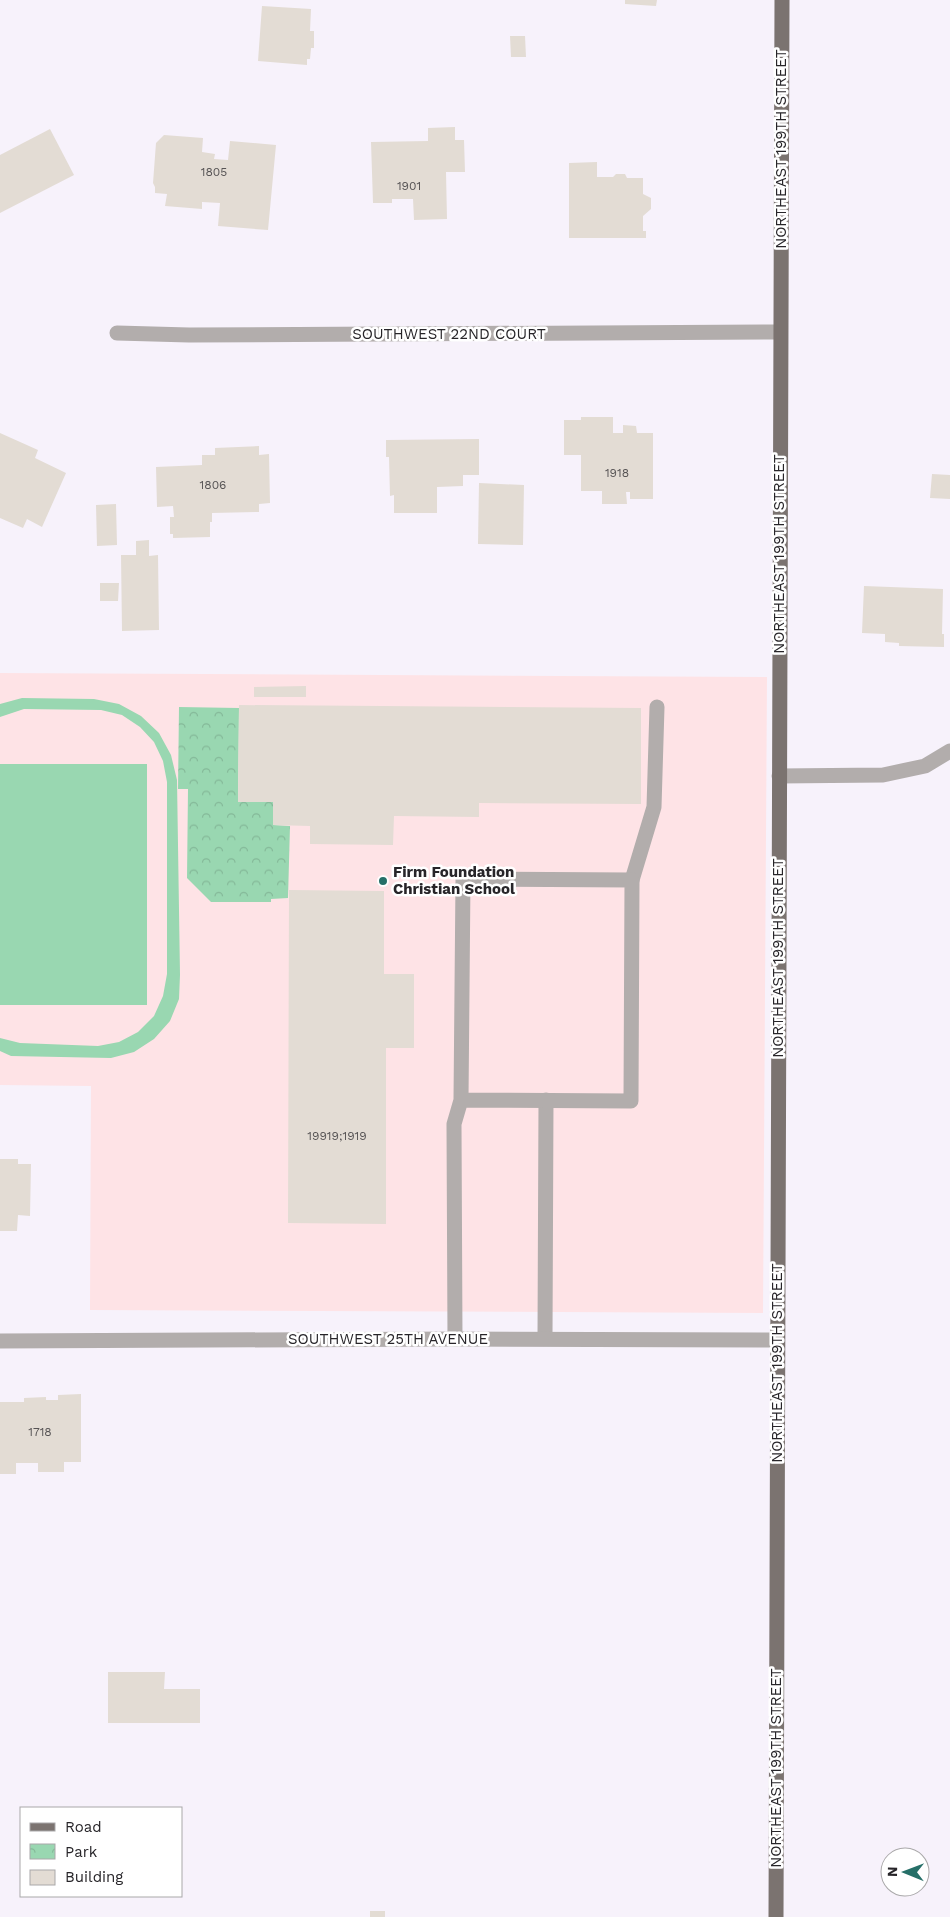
<svg xmlns="http://www.w3.org/2000/svg" width="950" height="1917" font-family="'Work Sans',sans-serif">
<style>
.education{fill:#fee3e6}
.park{fill:url(#park-crowns)}
.pitch{fill:#99d7b1}
.building{fill:#e3dcd4}
.lines{fill:none;stroke-linecap:round;stroke-linejoin:round}
.minor{stroke:#b2adac;stroke-width:15}
.major{stroke:#7b7370;stroke-width:15}
.poi-dot{fill:#266f68;stroke:#fff;stroke-width:2}
.labels{text-anchor:middle;stroke-width:5;stroke-linejoin:round;paint-order:stroke}
.number-label{font-size:12px;fill:#565354}
.street-label{font-size:15px;fill:#272529;stroke:#fff}
.poi-label{font-size:15px;font-weight:bold;fill:#272529;stroke:#fff;text-anchor:start}
</style>
<defs>
<pattern id="park-crowns" width="20" height="18" patternUnits="userSpaceOnUse" patternTransform="scale(1.25)"><rect width="20" height="18" fill="#99d7b1"/><path d="M2 6a3 3 0 1 1 6 0M12 15a3 3 0 1 1 6 0" fill="none" stroke="#84b898"/></pattern>
</defs>
<rect width="100%" height="100%" fill="#f7f2fb"/>
<path class="education" d="M 0,673 L 767,677 L 763,1313 L 90,1310 L 91,1086 L 0,1085 Z"/>
<path class="park" d="M 179,707 L 239,708 L 238,801 L 273,802 L 273,825 L 290,826 L 288,898 L 271,899 L 271,902 L 211,902 L 187,878 L 188,789 L 178,789 Z"/>
<g class="pitch">
<path d="M 22,698 L 94,699 L 119,704 L 141,716 L 159,733 L 171,755 L 177,780 L 180,975 L 179,999 L 170,1021 L 154,1039 L 134,1052 L 111,1058 L 11,1056 L 0,1051 L 0,1038 L 20,1043 L 98,1046 L 119,1042 L 138,1032 L 154,1016 L 163,996 L 167,974 L 167,782 L 163,761 L 154,742 L 140,727 L 122,715 L 101,710 L 24,709 L 0,717 L 0,704 Z"/>
<rect x="0" y="764" width="147" height="241"/>
</g>
<g class="building">
<path d="M 625,0 L 657,0 L 656,6 L 625,4 Z"/>
<path d="M 262,6 L 311,9 L 310,31 L 314,31 L 314,48 L 311,48 L 310,59 L 307,59 L 307,65 L 258,61 Z"/>
<path d="M 510,36 L 525,36 L 526,57 L 511,57 Z"/>
<path d="M 455,127 L 455,140 L 464,140 L 465,172 L 446,172 L 447,219 L 414,220 L 413,199 L 392,199 L 392,203 L 373,203 L 371,142 L 428,141 L 428,128 Z"/>
<path d="M 50,129 L 74,175 L 0,213 L 0,155 Z"/>
<path d="M 164,135 L 203,138 L 202,152 L 215,154 L 214,159 L 228,160 L 230,141 L 276,145 L 268,230 L 218,226 L 220,203 L 202,202 L 202,209 L 165,206 L 167,194 L 155,193 L 155,187 L 153,183 L 156,143 Z"/>
<path d="M 597,162 L 597,177 L 613,177 L 616,174 L 625,174 L 627,178 L 643,178 L 643,194 L 651,198 L 651,209 L 643,216 L 643,231 L 646,231 L 646,238 L 569,238 L 569,163 Z"/>
<path d="M 581,417 L 613,417 L 613,433 L 623,433 L 623,425 L 636,426 L 637,433 L 653,433 L 653,499 L 630,499 L 630,492 L 626,492 L 627,504 L 602,504 L 602,491 L 581,491 L 581,455 L 564,455 L 564,420 L 581,420 Z"/>
<path d="M 0,433 L 38,450 L 35,458 L 66,473 L 42,527 L 27,519 L 23,528 L 0,518 Z"/>
<path d="M 479,439 L 479,475 L 463,475 L 463,486 L 437,487 L 437,513 L 394,513 L 394,495 L 390,496 L 389,457 L 386,457 L 386,440 Z"/>
<path d="M 259,446 L 259,455 L 269,454 L 270,503 L 259,504 L 259,512 L 212,513 L 212,522 L 210,522 L 210,537 L 173,538 L 173,534 L 170,534 L 170,517 L 174,517 L 173,506 L 157,507 L 156,467 L 202,465 L 202,455 L 215,455 L 215,448 Z"/>
<path d="M 932,474 L 950,475 L 950,499 L 930,498 Z"/>
<path d="M 479,483 L 524,485 L 523,545 L 478,544 Z"/>
<path d="M 116,504 L 117,545 L 97,546 L 96,505 Z"/>
<path d="M 149,540 L 149,556 L 158,555 L 159,630 L 122,631 L 121,555 L 136,555 L 136,541 Z"/>
<path d="M 100,583 L 119,583 L 118,601 L 100,601 Z"/>
<path d="M 864,586 L 943,589 L 942,634 L 944,634 L 944,647 L 899,646 L 899,643 L 885,642 L 885,634 L 862,633 Z"/>
<path d="M 306,686 L 306,697 L 254,697 L 254,687 Z"/>
<path d="M 239,705 L 641,708 L 641,804 L 479,803 L 479,817 L 394,816 L 393,845 L 310,844 L 310,826 L 273,825 L 273,802 L 238,802 Z"/>
<path d="M 289,890 L 384,891 L 384,974 L 414,974 L 414,1048 L 386,1048 L 386,1224 L 288,1223 Z"/>
<path d="M 0,1159 L 18,1159 L 18,1164 L 31,1164 L 30,1216 L 18,1215 L 17,1231 L 0,1231 Z"/>
<path d="M 81,1394 L 81,1462 L 64,1462 L 64,1472 L 38,1472 L 38,1463 L 16,1463 L 16,1474 L 0,1474 L 0,1402 L 24,1402 L 24,1398 L 46,1397 L 46,1400 L 58,1400 L 58,1395 Z"/>
<path d="M 108,1672 L 165,1672 L 164,1689 L 200,1689 L 200,1723 L 108,1723 Z"/>
<rect x="370" y="1911" width="15" height="6"/>
</g>
<g class="lines">
<g class="minor">
<path d="M 117,333 L 189,335 L 780,332"/>
<path d="M 779,776 L 883,775 L 925,766 L 950,751"/>
<path d="M 632,880 L 654,807 L 657,707"/>
<path d="M 545,1338 L 546,1100"/>
<path d="M 455,1339 L 454,1124 L 461,1100 L 463,879 L 632,880 L 631,1101 L 461,1100"/>
<path d="M 0,1341 L 455,1339 L 777,1340"/>
</g>
<path class="major" d="M 776,1917 L 782,0"/>
</g>
<circle class="poi-dot" cx="383" cy="881" r="5"/>
<g class="labels">
<g class="number-label">
<text x="214" y="176">1805</text>
<text x="409" y="190">1901</text>
<text x="617" y="477">1918</text>
<text x="213" y="489">1806</text>
<text x="337" y="1140">19919;1919</text>
<text x="40" y="1436">1718</text>
</g>
<g class="street-label">
<text transform="translate(781 149) rotate(-90)" y="5">NORTHEAST 199TH STREET</text>
<text x="449" y="339">SOUTHWEST 22ND COURT</text>
<text transform="translate(779 554) rotate(-90)" y="5">NORTHEAST 199TH STREET</text>
<text transform="translate(778 958) rotate(-90)" y="5">NORTHEAST 199TH STREET</text>
<text x="388" y="1344">SOUTHWEST 25TH AVENUE</text>
<text transform="translate(777 1363) rotate(-90)" y="5">NORTHEAST 199TH STREET</text>
<text transform="translate(776 1768) rotate(-90)" y="5">NORTHEAST 199TH STREET</text>
</g>
<g class="poi-label">
<text x="393" y="877">Firm Foundation<tspan x="393" dy="17">Christian School</tspan></text>
</g>
</g>
<rect x="20" y="1807" width="162" height="90" fill="#ffffff" stroke="#a9a8a9"/>
<rect x="30" y="1823" width="25" height="8" fill="#7b7370" stroke="#a9a8a9"/>
<text x="65" y="1832" font-size="15" fill="#272529">Road</text>
<rect x="30" y="1844" width="25" height="15" fill="url(#park-crowns)" stroke="#a9a8a9"/>
<text x="65" y="1857" font-size="15" fill="#272529">Park</text>
<rect x="30" y="1870" width="25" height="15" fill="#e3dcd4" stroke="#a9a8a9"/>
<text x="65" y="1882" font-size="15" fill="#272529">Building</text>
<g transform="translate(905 1872) rotate(271)"><circle r="24" fill="#ffffff" stroke="#a9a8a9"/>
<path d="M0-4L9 19L0 12L-9 19Z" fill="#266f68"/>
<text y="-8" font-size="14" font-weight="bold" text-anchor="middle" fill="#272529">N</text>
</g>
</svg>
